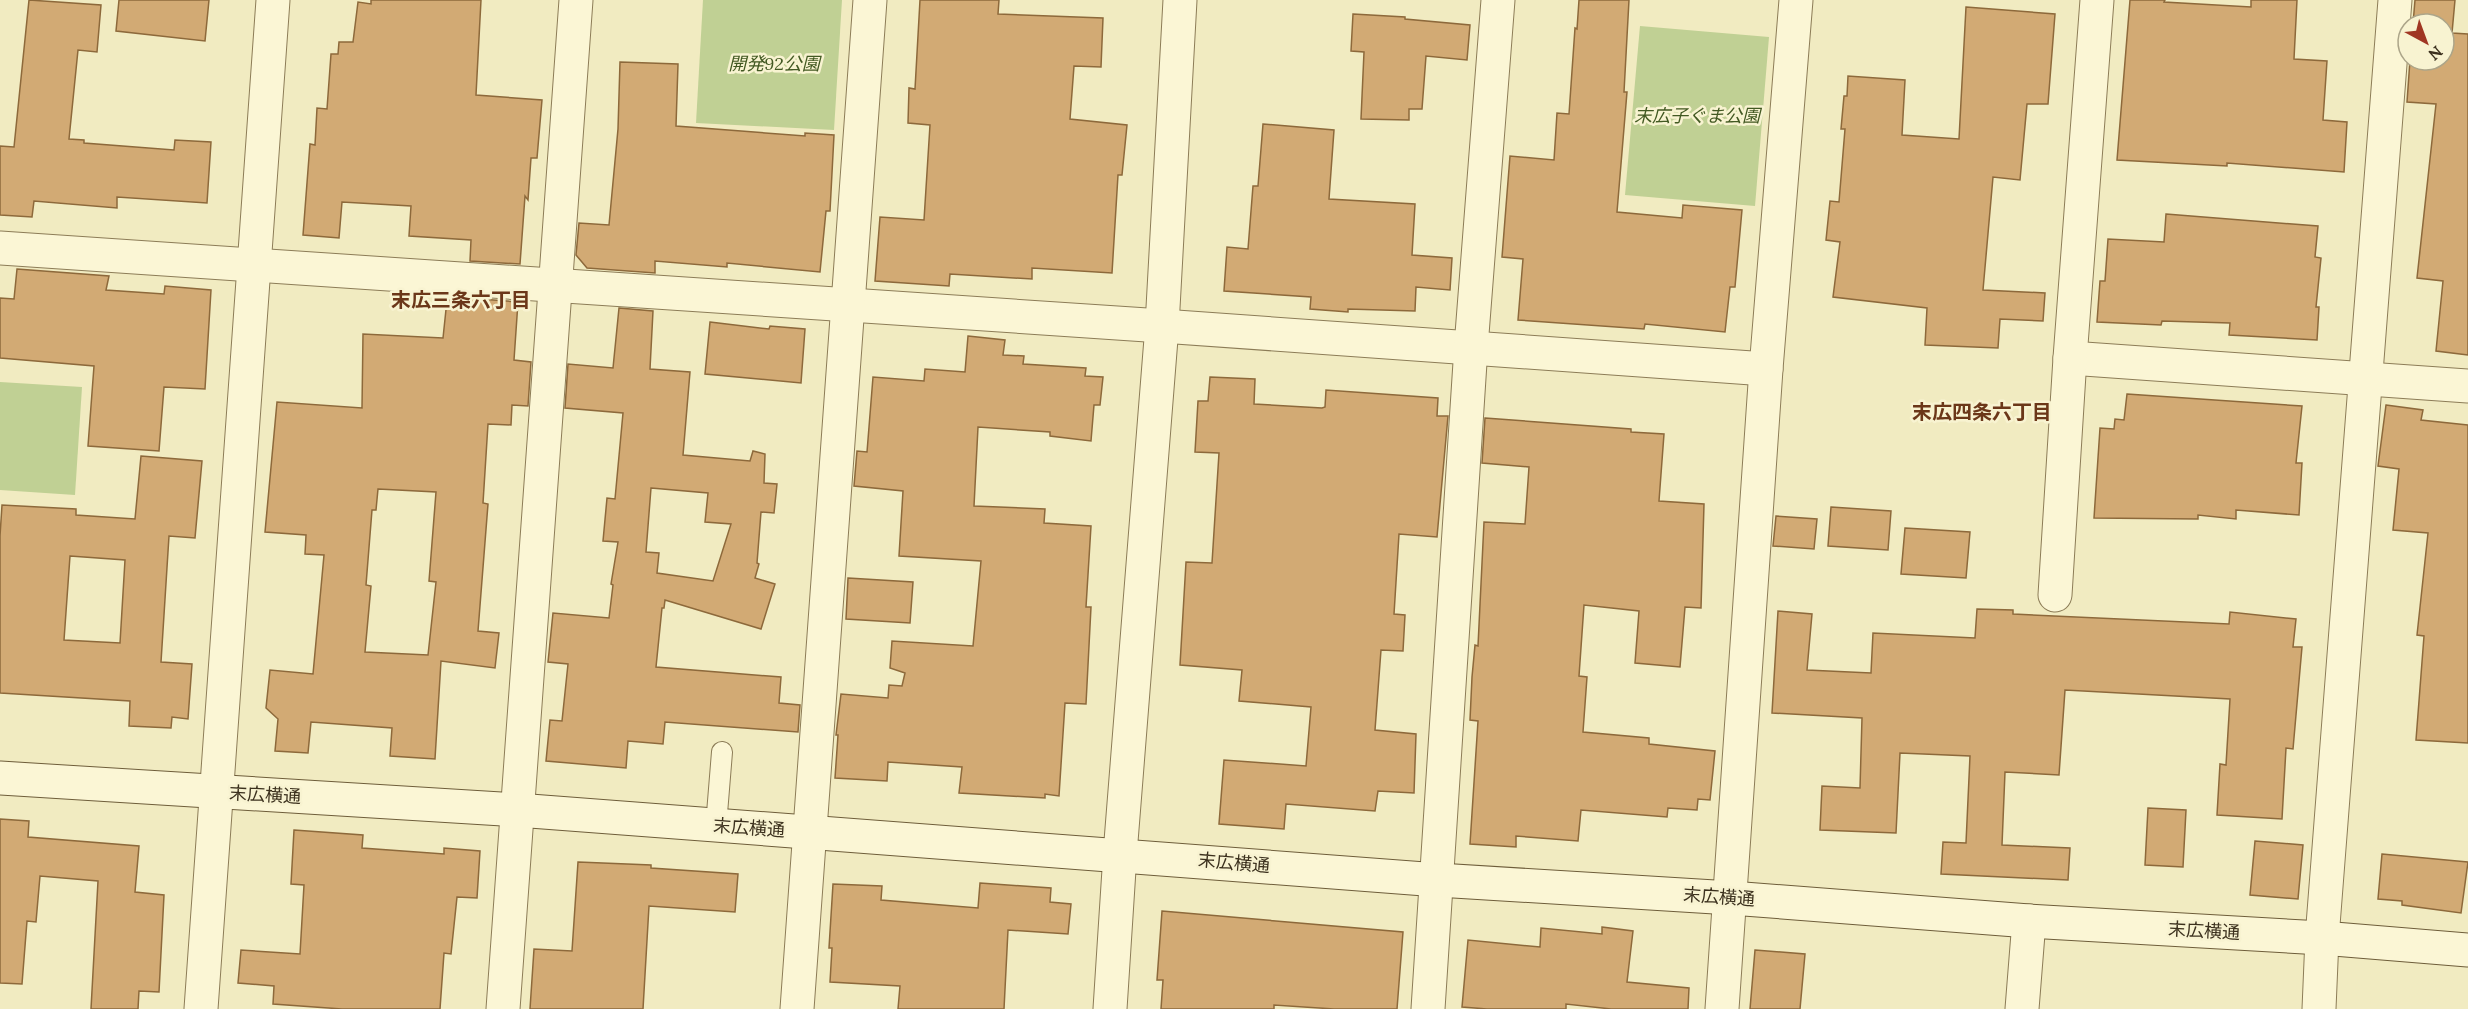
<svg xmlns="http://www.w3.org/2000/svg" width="2468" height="1009" font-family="Lora,'Noto Sans JP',serif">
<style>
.green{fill:#c0d094}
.building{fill:#d2aa74;stroke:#8d693b;stroke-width:1.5;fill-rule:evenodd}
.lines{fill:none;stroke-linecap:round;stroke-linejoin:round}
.lane-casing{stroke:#8c7c57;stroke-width:22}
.street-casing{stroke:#8c7c57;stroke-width:35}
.secondary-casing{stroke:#6e5d3a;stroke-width:35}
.lane{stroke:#fbf6d5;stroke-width:20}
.street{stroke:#fbf6d5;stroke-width:33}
.secondary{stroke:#fbf6d5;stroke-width:33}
.labels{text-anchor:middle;stroke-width:5;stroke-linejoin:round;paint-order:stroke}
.park-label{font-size:18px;font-style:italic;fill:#425922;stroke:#f8f3d1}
.street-label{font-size:18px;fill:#3b301d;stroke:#f8f3d1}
.neighbourhood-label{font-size:20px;font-weight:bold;fill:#6b3719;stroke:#f8f3d1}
</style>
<rect width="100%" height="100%" fill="#f1ebc1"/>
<g class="green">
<path d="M 703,0 L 842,0 L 834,130 L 696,123 Z"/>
<path d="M 1640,26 L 1769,37 L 1755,206 L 1625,195 Z"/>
<path d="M 0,382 L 82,387 L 75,495 L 0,490 Z"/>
</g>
<g class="building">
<path d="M 29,0 L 101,5 L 97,52 L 78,50 L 69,139 L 84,140 L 84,143 L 174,150 L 175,140 L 211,142 L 207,203 L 117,197 L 117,208 L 34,201 L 32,217 L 0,215 L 0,146 L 14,147 Z"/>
<path d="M 119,0 L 209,0 L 205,41 L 116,31 Z"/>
<path d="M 371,0 L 481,0 L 476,95 L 542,100 L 537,158 L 531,158 L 528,200 L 525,196 L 520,264 L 470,261 L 471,240 L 409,236 L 411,206 L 342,202 L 339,238 L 303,235 L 310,144 L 315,145 L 317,108 L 327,109 L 331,54 L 338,54 L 339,42 L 353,42 L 358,2 L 371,4 Z"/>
<path d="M 920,0 L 999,0 L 998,14 L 1103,18 L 1101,67 L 1074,66 L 1070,119 L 1127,125 L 1122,175 L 1118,175 L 1112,273 L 1032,268 L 1032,279 L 950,274 L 949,286 L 875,281 L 880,217 L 924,220 L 930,125 L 908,123 L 909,88 L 915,89 Z"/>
<path d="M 1579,0 L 1629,0 L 1624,92 L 1627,92 L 1617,212 L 1682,218 L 1683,205 L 1742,210 L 1735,287 L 1730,287 L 1725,332 L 1645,324 L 1644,329 L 1518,320 L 1523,259 L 1502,257 L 1510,156 L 1554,160 L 1557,113 L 1569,114 L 1575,28 L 1577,29 Z"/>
<path d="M 2130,0 L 2165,0 L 2164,2 L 2251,7 L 2251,0 L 2297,0 L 2294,59 L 2327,61 L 2323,120 L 2347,122 L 2344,172 L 2227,163 L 2227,166 L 2117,160 Z"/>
<path d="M 2415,0 L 2455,0 L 2452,33 L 2468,34 L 2468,355 L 2436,351 L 2443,281 L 2417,278 L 2436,104 L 2407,102 L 2410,60 L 2444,60 L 2444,24 L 2413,24 Z"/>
<path d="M 1966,7 L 2055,14 L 2048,104 L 2027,104 L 2020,180 L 1993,177 L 1983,290 L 2045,293 L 2043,321 L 2000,319 L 1998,348 L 1925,345 L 1927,308 L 1833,297 L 1840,242 L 1826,240 L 1830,201 L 1839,202 L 1845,129 L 1841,129 L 1844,96 L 1847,96 L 1848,76 L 1905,80 L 1902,135 L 1959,139 Z"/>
<path d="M 1353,14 L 1405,17 L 1405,19 L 1470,25 L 1467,60 L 1426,56 L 1422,109 L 1409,109 L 1409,120 L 1361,119 L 1364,52 L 1351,51 Z"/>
<path d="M 620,62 L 678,64 L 676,126 L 805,136 L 805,133 L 834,135 L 830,211 L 826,211 L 820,272 L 727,263 L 727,267 L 655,261 L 655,273 L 587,268 L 576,255 L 579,223 L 609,225 L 618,129 Z"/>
<path d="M 1263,124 L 1334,130 L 1329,199 L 1415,204 L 1412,255 L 1452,258 L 1450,290 L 1416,287 L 1415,311 L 1348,309 L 1348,312 L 1310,309 L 1311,297 L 1224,291 L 1227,247 L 1248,249 L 1253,186 L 1258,186 Z"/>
<path d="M 2166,214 L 2318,226 L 2315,257 L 2321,258 L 2316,307 L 2319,307 L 2317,340 L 2229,335 L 2230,323 L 2162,321 L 2161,325 L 2097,322 L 2100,281 L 2105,281 L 2108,239 L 2164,242 Z"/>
<path d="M 17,269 L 109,276 L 106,290 L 164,294 L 165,286 L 211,290 L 205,389 L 164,387 L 159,451 L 88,446 L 94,366 L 0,358 L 0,298 L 14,299 Z"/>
<path d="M 467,298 L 518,302 L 514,360 L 531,362 L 528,406 L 512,405 L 511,425 L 488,424 L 483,503 L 488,504 L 478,631 L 499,633 L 495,668 L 441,661 L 435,759 L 390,756 L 392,728 L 311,722 L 308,753 L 275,751 L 278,719 L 266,708 L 270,670 L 313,674 L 324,555 L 305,554 L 306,535 L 265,532 L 277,402 L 362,408 L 363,334 L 443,338 L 447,300 L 467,302 ZM 378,489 L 436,492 L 429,581 L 436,582 L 428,655 L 365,652 L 371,586 L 366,585 L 372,510 L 376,510 Z"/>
<path d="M 619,308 L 653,311 L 650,369 L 690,372 L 683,455 L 750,461 L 753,451 L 765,454 L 764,483 L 777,484 L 774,513 L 761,512 L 757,563 L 759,564 L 755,578 L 775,584 L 761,629 L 665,600 L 664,608 L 662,608 L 656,667 L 781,677 L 779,703 L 800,705 L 798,732 L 665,722 L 663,744 L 628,741 L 626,768 L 546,761 L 550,720 L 562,721 L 568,664 L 548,662 L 553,613 L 609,618 L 613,585 L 611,584 L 618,542 L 603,541 L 607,498 L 615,499 L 623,413 L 565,408 L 568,364 L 613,368 ZM 651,488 L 708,493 L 705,522 L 731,524 L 713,581 L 657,573 L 659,553 L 646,552 Z"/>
<path d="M 710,322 L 769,329 L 770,326 L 805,329 L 801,383 L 705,374 Z"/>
<path d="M 968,336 L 1005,340 L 1003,355 L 1024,356 L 1023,364 L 1086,368 L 1085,376 L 1103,377 L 1100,405 L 1094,405 L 1091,441 L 1050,436 L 1050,432 L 978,427 L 974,506 L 1045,509 L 1044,523 L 1091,526 L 1086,607 L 1091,607 L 1086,704 L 1065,703 L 1059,796 L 1045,794 L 1045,798 L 959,793 L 962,767 L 888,762 L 887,781 L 835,778 L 838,735 L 836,735 L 841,694 L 888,698 L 889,685 L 902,686 L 905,673 L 890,668 L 892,641 L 973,646 L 981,561 L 899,556 L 903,491 L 854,486 L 857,451 L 867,452 L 873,377 L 924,381 L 925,369 L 965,372 Z"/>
<path d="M 1210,377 L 1255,379 L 1254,404 L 1322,408 L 1325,407 L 1326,390 L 1438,398 L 1437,416 L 1448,416 L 1437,537 L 1399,534 L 1394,614 L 1405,615 L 1403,651 L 1381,650 L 1375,730 L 1416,734 L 1414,793 L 1378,791 L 1375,811 L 1286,804 L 1284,829 L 1219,824 L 1224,760 L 1306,766 L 1311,707 L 1239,701 L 1242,670 L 1180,665 L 1186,562 L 1212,563 L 1219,453 L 1195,452 L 1198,401 L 1208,401 Z"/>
<path d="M 2127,394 L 2302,406 L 2296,463 L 2302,463 L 2299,515 L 2236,510 L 2236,519 L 2198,515 L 2198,519 L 2094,518 L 2100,428 L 2114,429 L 2115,419 L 2124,420 Z"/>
<path d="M 2386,405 L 2423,410 L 2421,420 L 2468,425 L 2468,743 L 2416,740 L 2424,636 L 2417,635 L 2428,533 L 2393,530 L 2399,469 L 2378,466 Z"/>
<path d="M 1485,418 L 1631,429 L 1631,432 L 1664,434 L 1659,501 L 1704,504 L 1701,608 L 1685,607 L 1680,667 L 1635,663 L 1639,611 L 1584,605 L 1579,676 L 1587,677 L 1583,732 L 1649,738 L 1649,744 L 1715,751 L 1710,800 L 1698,799 L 1697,810 L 1668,808 L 1667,817 L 1581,810 L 1578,841 L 1516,836 L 1516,847 L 1470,844 L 1478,721 L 1470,720 L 1472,677 L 1475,645 L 1478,646 L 1484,522 L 1525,524 L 1529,467 L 1482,463 Z"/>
<path d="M 141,456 L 202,461 L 195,538 L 169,536 L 161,662 L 192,664 L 188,719 L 172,717 L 171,728 L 129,726 L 130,701 L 0,693 L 0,536 L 2,505 L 76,509 L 76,515 L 135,519 ZM 70,556 L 125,560 L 120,643 L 64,640 Z"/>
<path d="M 1831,507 L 1891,511 L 1888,550 L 1828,546 Z"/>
<path d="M 1776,516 L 1817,519 L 1814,549 L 1773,546 Z"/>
<path d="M 1905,528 L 1970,532 L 1966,578 L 1901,574 Z"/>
<path d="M 848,578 L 913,582 L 910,623 L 846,619 Z"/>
<path d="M 1977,609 L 2013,610 L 2013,614 L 2229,624 L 2230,612 L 2296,619 L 2293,647 L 2302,647 L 2293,749 L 2286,748 L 2282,819 L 2217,815 L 2220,764 L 2226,765 L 2230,699 L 2065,690 L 2059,775 L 2005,772 L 2002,845 L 2070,848 L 2068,880 L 1941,874 L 1943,842 L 1966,843 L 1970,756 L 1900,753 L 1896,833 L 1820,830 L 1822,786 L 1860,788 L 1862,718 L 1772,713 L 1778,611 L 1812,614 L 1807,670 L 1871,673 L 1873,633 L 1975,638 Z"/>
<path d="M 2148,808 L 2186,810 L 2183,867 L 2145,865 Z"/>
<path d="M 0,819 L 29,821 L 28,837 L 139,846 L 135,892 L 164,895 L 159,992 L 139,991 L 138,1009 L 91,1009 L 98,881 L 40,876 L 36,922 L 27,921 L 22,984 L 0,983 Z"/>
<path d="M 294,830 L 363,835 L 362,848 L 444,854 L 444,848 L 480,851 L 477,898 L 457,897 L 451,954 L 444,953 L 440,1009 L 342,1009 L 273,1004 L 274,986 L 238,983 L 241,950 L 300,954 L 304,885 L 291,884 Z"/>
<path d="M 2255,841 L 2303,845 L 2298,899 L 2250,895 Z"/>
<path d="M 2382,854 L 2468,862 L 2461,913 L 2402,905 L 2402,901 L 2378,899 Z"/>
<path d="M 578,862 L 651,865 L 651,868 L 738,874 L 735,912 L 649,906 L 643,1009 L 530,1009 L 534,949 L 572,951 Z"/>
<path d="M 980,883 L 1051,888 L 1050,902 L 1071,904 L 1068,934 L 1008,930 L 1004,1009 L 898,1009 L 900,986 L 830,982 L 832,948 L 829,948 L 833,884 L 882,886 L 881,900 L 978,908 Z"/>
<path d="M 1162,911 L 1403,932 L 1397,1009 L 1334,1009 L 1274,1005 L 1274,1009 L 1161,1009 L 1163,980 L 1157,980 Z"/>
<path d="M 1602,927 L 1633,931 L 1627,982 L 1689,988 L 1688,1009 L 1611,1009 L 1566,1004 L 1566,1009 L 1487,1009 L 1462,1007 L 1468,940 L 1540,947 L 1541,928 L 1602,934 Z"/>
<path d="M 1755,950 L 1805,954 L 1800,1009 L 1750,1009 Z"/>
</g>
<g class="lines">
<defs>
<path id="lane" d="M 716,826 L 722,752"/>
<g id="street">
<path d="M 0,248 L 1162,326 L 1766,369"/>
<path d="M 2070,358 L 2468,386"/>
<path d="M 2055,595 L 2070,358 L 2097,0"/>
<path d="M 201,1009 L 273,0"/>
<path d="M 503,1009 L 576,0"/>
<path d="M 797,1009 L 870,0"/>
<path d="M 1110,1009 L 1120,854 L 1162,326 L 1180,0"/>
<path d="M 1428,1009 L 1471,347 L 1498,0"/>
<path d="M 1722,1009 L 1766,369 L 1796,0"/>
<path d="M 2022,1009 L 2029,921"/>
<path d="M 2319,1009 L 2322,938 L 2395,0"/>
</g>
<path id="secondary" d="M 0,778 L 517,810 L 1438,880 L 1731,898 L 2029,921 L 2322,938 L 2468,950"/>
</defs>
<use href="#lane" class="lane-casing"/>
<use href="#street" class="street-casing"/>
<use href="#secondary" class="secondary-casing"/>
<use href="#lane" class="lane"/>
<use href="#street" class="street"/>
<use href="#secondary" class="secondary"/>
</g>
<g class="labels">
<g class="park-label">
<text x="774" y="70">開発92公園</text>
<text x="1697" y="122">末広子ぐま公園</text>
</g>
<g class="street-label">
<text transform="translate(265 795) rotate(3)" y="6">末広横通</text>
<text transform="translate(749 828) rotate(4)" y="6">末広横通</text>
<text transform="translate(1234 863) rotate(5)" y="6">末広横通</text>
<text transform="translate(1719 897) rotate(4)" y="6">末広横通</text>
<text transform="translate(2204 931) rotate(3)" y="6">末広横通</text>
</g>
<g class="neighbourhood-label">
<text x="461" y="307">末広三条六丁目</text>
<text x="1982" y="419">末広四条六丁目</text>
</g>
</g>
<g transform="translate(2426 42) rotate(139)"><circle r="28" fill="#f8f3d1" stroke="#aca589" stroke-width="1.5"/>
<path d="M0-4.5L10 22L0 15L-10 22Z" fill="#a03623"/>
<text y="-9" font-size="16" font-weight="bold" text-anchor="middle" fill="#3b301d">N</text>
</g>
</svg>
